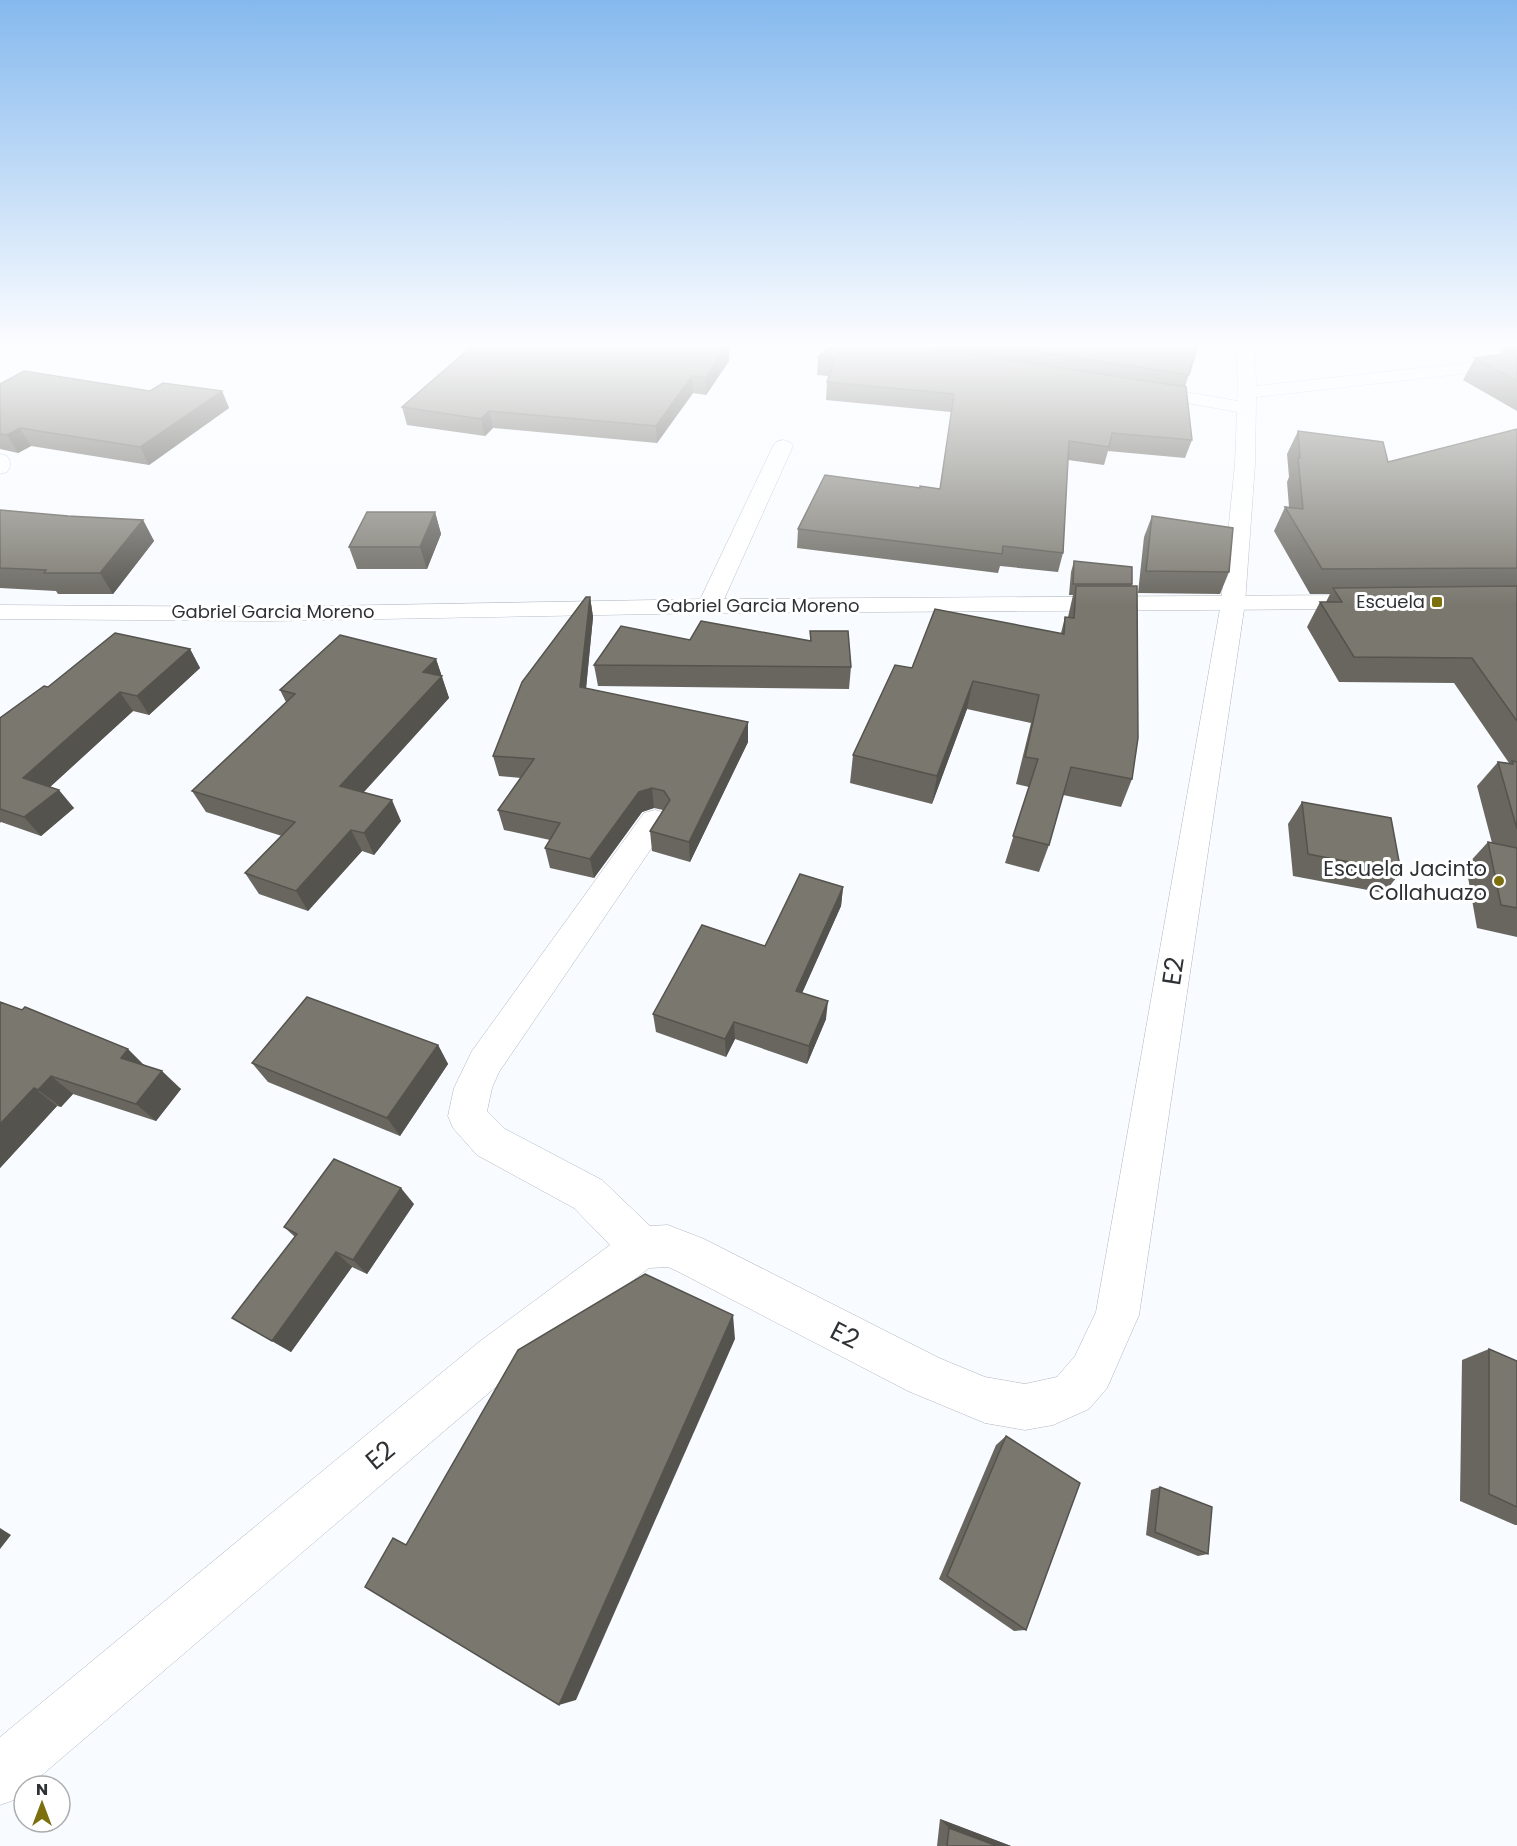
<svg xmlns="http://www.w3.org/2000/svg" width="1517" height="1846" font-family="Poppins,sans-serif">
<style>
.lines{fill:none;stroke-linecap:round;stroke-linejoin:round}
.minor-casing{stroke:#b0b7c0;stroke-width:1}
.tertiary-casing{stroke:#b0b7c0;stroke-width:1}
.minor{fill:#fff;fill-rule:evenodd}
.tertiary{fill:#fff;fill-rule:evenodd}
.wall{fill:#68665f}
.shaded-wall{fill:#55534d}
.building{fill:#79776e;stroke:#55534d;stroke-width:1.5}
.poi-dot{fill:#7c6f0e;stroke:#fff;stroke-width:2}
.labels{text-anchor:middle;stroke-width:6;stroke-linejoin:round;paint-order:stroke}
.far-poi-label{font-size:18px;fill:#2f3235;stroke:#fff;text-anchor:end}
.far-street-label{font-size:18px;fill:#2f3235;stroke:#fff}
.poi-label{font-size:21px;fill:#2f3235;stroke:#fff;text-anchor:end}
.near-street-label{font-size:26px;fill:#2f3235;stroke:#fff}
</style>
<rect width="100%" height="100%" fill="#f8fbff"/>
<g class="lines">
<defs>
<g id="minor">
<path d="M 1237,347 L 1255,347 L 1256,386 L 1486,361 L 1517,353 L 1517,363 L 1486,371 L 1256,397 L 1255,464 L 1245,603 L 1139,1315 L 1107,1388 L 1089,1409 L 1053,1425 L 1025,1430 L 985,1423 L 908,1391 L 677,1271 L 668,1267 L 649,1268 L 511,1374 L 29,1786 L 24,1786 C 24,1799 10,1801 0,1805 L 0,1737 L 479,1342 L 610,1245 L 574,1208 L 477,1155 L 453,1128 L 448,1116 L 454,1088 L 472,1051 L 644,813 L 655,810 L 666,813 L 670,821 L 499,1072 L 492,1088 L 487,1111 L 505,1129 L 602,1180 L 650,1226 L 668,1225 L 704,1239 L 939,1358 L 985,1377 L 1025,1384 L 1057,1377 L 1075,1356 L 1096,1312 L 1221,603 L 1235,464 L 1237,412 L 1144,395 L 1138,394 L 1135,390 L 1138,386 L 1144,385 L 1238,401 Z"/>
<path d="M 783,440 L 790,442 L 793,446 L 721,606 L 718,611 L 709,613 L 700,611 L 697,606 L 773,446 L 776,442 Z"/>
<path d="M 0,454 L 7,456 C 11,462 11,466 7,472 L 0,474 Z"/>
</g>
<path id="tertiary" d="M 1366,595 L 1375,597 L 1378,602 L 1375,607 L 1366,609 L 709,613 L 270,621 L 0,619 L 0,605 L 270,607 L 709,599 Z"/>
</defs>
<use href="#minor" class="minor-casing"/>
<use href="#tertiary" class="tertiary-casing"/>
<use href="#minor" class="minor"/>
<use href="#tertiary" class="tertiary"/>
</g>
<g class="wall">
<path d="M 450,347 L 729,347 L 729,361 L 706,395 L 693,393 L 657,443 L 493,428 L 485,436 L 407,425 L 402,407 L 468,349 Z"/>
<path d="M 829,347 L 1197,347 L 1185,387 L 1192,440 L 1185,458 L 1108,451 L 1104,465 L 1068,460 L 1063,553 L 1058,572 L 1000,566 L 998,573 L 797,548 L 798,529 L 920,488 L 940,489 L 951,412 L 826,400 L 827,382 L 829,376 L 817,375 L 818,357 Z"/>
<path d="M 1500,347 L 1517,347 L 1517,411 L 1463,380 L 1475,358 L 1502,354 Z"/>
<path d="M 0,384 L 150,391 L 222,391 L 229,408 L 149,465 L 31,446 L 18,453 L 0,449 Z"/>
<path d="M 1517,429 L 1517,937 L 1477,928 L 1466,866 L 1488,842 L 1492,843 L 1477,786 L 1498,762 L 1509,763 L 1454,683 L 1339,682 L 1307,627 L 1320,602 L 1326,602 L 1330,594 L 1310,594 L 1274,531 L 1285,507 L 1289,507 L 1287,482 L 1289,477 L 1287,454 L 1298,431 L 1388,462 Z"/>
<path d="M 0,510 L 68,516 L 143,520 L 154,541 L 113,594 L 58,594 L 56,591 L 0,588 Z"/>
<path d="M 435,512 L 441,534 L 427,569 L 357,569 L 349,547 Z"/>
<path d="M 1152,516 L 1229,572 L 1220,594 L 1138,593 L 1144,537 Z"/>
<path d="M 1074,561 L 1132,584 L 1132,779 L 1121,807 L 1063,795 L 1049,845 L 1039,872 L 1005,863 L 1029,787 L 1016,784 L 1031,723 L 967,709 L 932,804 L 850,783 L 853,755 L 912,668 L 1061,633 L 1065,617 L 1068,617 L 1073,595 L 1069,595 L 1071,572 Z"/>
<path d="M 590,597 L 593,617 L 586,689 L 748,722 L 748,742 L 690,862 L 652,851 L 650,831 L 663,810 L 654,808 L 642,812 L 594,878 L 550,868 L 545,848 L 550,840 L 504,830 L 498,810 L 521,778 L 499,776 L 493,756 Z"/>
<path d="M 810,631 L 851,667 L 849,689 L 598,686 L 594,665 L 690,640 L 810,641 Z"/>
<path d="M 190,649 L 200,668 L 149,715 L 133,711 L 50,787 L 74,808 L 41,836 L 1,822 L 0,823 L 0,718 Z"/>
<path d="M 436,659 L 449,698 L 364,792 L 401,821 L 374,855 L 362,851 L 308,911 L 259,894 L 245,873 L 282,836 L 206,812 L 192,791 L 286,702 L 280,690 Z"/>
<path d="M 1302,802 L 1401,872 L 1384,893 L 1293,876 L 1288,824 Z"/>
<path d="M 843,887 L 841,906 L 802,993 L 826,1019 L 807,1064 L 735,1039 L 726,1057 L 656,1032 L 653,1014 L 765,946 Z"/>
<path d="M 0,1002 L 145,1065 L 181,1089 L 156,1121 L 73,1094 L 61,1107 L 57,1106 L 0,1168 Z"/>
<path d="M 438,1045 L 448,1064 L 400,1136 L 268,1082 L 252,1063 Z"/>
<path d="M 414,1204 L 367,1274 L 352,1267 L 291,1352 L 232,1318 L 295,1237 L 284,1227 Z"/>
<path d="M 1489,1349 L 1517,1361 L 1517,1525 L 1515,1525 L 1460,1501 L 1462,1360 Z"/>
<path d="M 1006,1436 L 1026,1630 L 1014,1631 L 939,1579 L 996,1445 Z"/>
<path d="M 1160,1487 L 1208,1554 L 1198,1556 L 1146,1535 L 1151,1490 Z"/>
<path d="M 940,1819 L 1011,1846 L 937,1846 Z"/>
</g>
<g class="shaded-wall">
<path d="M 727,347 L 729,347 L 729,361 L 706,395 L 706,377 Z"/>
<path d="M 1507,347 L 1517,347 L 1517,351 L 1516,352 L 1502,354 Z"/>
<path d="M 692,376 L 693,393 L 657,443 L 656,426 Z"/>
<path d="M 222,391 L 229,408 L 149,465 L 140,447 Z"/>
<path d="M 489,411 L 493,428 L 485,436 L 481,419 Z"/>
<path d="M 20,428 L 31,446 L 18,453 L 7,435 Z"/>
<path d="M 435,512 L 441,534 L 427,569 L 420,547 Z"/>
<path d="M 143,520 L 154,541 L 113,594 L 100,573 Z"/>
<path d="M 590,597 L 593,617 L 584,708 L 580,687 Z"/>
<path d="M 190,649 L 200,668 L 149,715 L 137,696 Z"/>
<path d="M 436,659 L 449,698 L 350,807 L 340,786 L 423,672 Z"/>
<path d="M 973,681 L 967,709 L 932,804 L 937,776 Z"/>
<path d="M 120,692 L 133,711 L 39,797 L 23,778 Z"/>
<path d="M 748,722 L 748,742 L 690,862 L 689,842 Z"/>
<path d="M 652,788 L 654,808 L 642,812 L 594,878 L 590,859 L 639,792 Z"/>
<path d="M 59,790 L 74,808 L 41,836 L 24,817 Z"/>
<path d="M 392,800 L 401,821 L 374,855 L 364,833 Z"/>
<path d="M 351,830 L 362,851 L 308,911 L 296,891 Z"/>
<path d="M 843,887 L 841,906 L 795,1009 L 796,991 Z"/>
<path d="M 828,1001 L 826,1019 L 807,1064 L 809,1046 Z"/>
<path d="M 734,1022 L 735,1039 L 726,1057 L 725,1039 Z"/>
<path d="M 438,1045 L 448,1064 L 400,1136 L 387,1118 Z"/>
<path d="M 128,1049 L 147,1068 L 121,1058 Z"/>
<path d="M 162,1071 L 181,1089 L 156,1121 L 136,1104 Z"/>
<path d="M 51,1076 L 73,1094 L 61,1107 L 38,1090 Z"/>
<path d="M 34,1088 L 57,1106 L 0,1168 L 0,1124 Z"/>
<path d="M 401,1188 L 414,1204 L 367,1274 L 353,1260 Z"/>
<path d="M 336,1252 L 352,1267 L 291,1352 L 272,1341 Z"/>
<path d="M 733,1315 L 735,1339 L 576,1700 L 559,1705 Z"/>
<path d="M 0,1528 L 11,1535 L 0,1549 Z"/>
<path d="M 940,1819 L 1011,1846 L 997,1846 L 949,1828 Z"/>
</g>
<g class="building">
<path d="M 471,347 L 727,347 L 706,377 L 692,376 L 656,426 L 489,411 L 481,419 L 402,407 Z"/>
<path d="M 829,347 L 922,347 L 1186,387 L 1192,440 L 1112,433 L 1109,447 L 1069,441 L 1063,553 L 1003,546 L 1002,554 L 798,529 L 825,475 L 920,488 L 920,486 L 940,489 L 954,394 L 827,382 L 835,359 L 818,357 Z"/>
<path d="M 1006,347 L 1197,347 L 1189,375 Z"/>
<path d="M 1517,352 L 1517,381 L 1475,358 Z"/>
<path d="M 24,371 L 150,391 L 163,383 L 222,391 L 140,447 L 20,428 L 7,435 L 0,434 L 0,384 Z"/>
<path d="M 1517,429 L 1517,568 L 1322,569 L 1285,507 L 1303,509 L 1298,458 L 1300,458 L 1298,431 L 1383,442 L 1388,462 Z"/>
<path d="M 0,510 L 68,516 L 143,520 L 100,573 L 44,573 L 46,570 L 0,568 Z"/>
<path d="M 367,512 L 435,512 L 420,547 L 349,547 Z"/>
<path d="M 1152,516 L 1233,528 L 1229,572 L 1146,571 Z"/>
<path d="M 1074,561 L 1132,567 L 1132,584 L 1073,584 Z"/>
<path d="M 1076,586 L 1137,586 L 1138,738 L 1132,779 L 1071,767 L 1049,845 L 1013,836 L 1038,759 L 1025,757 L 1039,695 L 973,681 L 937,776 L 853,755 L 895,665 L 912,668 L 935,609 L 1064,634 L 1065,617 L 1074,618 Z"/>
<path d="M 1517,586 L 1517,721 L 1472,658 L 1354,657 L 1320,602 L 1342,602 L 1333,588 Z"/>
<path d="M 586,597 L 590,597 L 580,687 L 748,722 L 689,842 L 650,831 L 670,800 L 664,791 L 652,788 L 639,792 L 590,859 L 545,848 L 560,823 L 498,810 L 534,759 L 493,756 L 522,682 Z"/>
<path d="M 701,621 L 811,641 L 810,631 L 848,631 L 851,667 L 594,665 L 621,626 L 690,640 Z"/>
<path d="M 115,633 L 190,649 L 137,696 L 120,692 L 23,778 L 59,790 L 24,817 L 0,809 L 0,718 L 44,686 L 48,687 Z"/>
<path d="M 340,635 L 436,659 L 423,672 L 442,676 L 340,786 L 392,800 L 364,833 L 351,830 L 296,891 L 245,873 L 295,822 L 192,791 L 295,694 L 280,690 Z"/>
<path d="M 1512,761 L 1517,762 L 1517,829 L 1498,762 L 1513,764 Z"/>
<path d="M 1302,802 L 1391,818 L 1401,872 L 1308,854 Z"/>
<path d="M 1488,842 L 1517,848 L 1517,908 L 1501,905 Z"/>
<path d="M 800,874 L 843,887 L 796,991 L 828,1001 L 809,1046 L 734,1022 L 725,1039 L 653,1014 L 702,925 L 765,946 Z"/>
<path d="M 307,997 L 438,1045 L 387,1118 L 252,1063 Z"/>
<path d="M 0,1002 L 22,1010 L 25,1007 L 128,1049 L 121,1058 L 162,1071 L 136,1104 L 51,1076 L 38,1090 L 34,1088 L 0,1124 Z"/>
<path d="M 334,1159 L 401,1188 L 353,1260 L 336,1252 L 272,1341 L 232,1318 L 297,1234 L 284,1227 Z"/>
<path d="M 645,1274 L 733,1315 L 559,1705 L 365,1587 L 393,1538 L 406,1545 L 518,1350 Z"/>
<path d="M 1489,1349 L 1517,1361 L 1517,1507 L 1489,1494 Z"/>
<path d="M 1006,1436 L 1080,1483 L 1026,1630 L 947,1576 Z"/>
<path d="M 1160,1487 L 1212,1507 L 1208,1554 L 1155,1532 Z"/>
<path d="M 949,1828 L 997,1846 L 947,1846 Z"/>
</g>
<linearGradient id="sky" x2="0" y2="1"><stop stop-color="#85b9ee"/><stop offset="0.57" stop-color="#fcfdff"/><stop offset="1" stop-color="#fcfdff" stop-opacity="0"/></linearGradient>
<rect width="1517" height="605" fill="url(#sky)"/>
<g class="poi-dot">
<rect x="1431" y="596" width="12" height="12" rx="3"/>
<circle cx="1499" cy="881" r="6"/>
</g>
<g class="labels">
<g class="far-poi-label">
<text x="1425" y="608">Escuela</text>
</g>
<g class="far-street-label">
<text x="758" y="612">Gabriel Garcia Moreno</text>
<text x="273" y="618">Gabriel Garcia Moreno</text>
</g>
<g class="poi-label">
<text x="1487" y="876">Escuela Jacinto<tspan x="1487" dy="24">Collahuazo</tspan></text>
</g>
<g class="near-street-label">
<text transform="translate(1173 971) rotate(-81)" y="9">E2</text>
<text transform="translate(845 1335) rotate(27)" y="9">E2</text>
<text transform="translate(380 1455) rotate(-40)" y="9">E2</text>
</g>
</g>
<g transform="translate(42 1804)"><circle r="28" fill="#ffffff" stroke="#acadae" stroke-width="1.5"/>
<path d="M0-4.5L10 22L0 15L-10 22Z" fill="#7c6f0e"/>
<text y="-9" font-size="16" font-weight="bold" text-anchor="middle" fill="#2f3235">N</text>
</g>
</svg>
